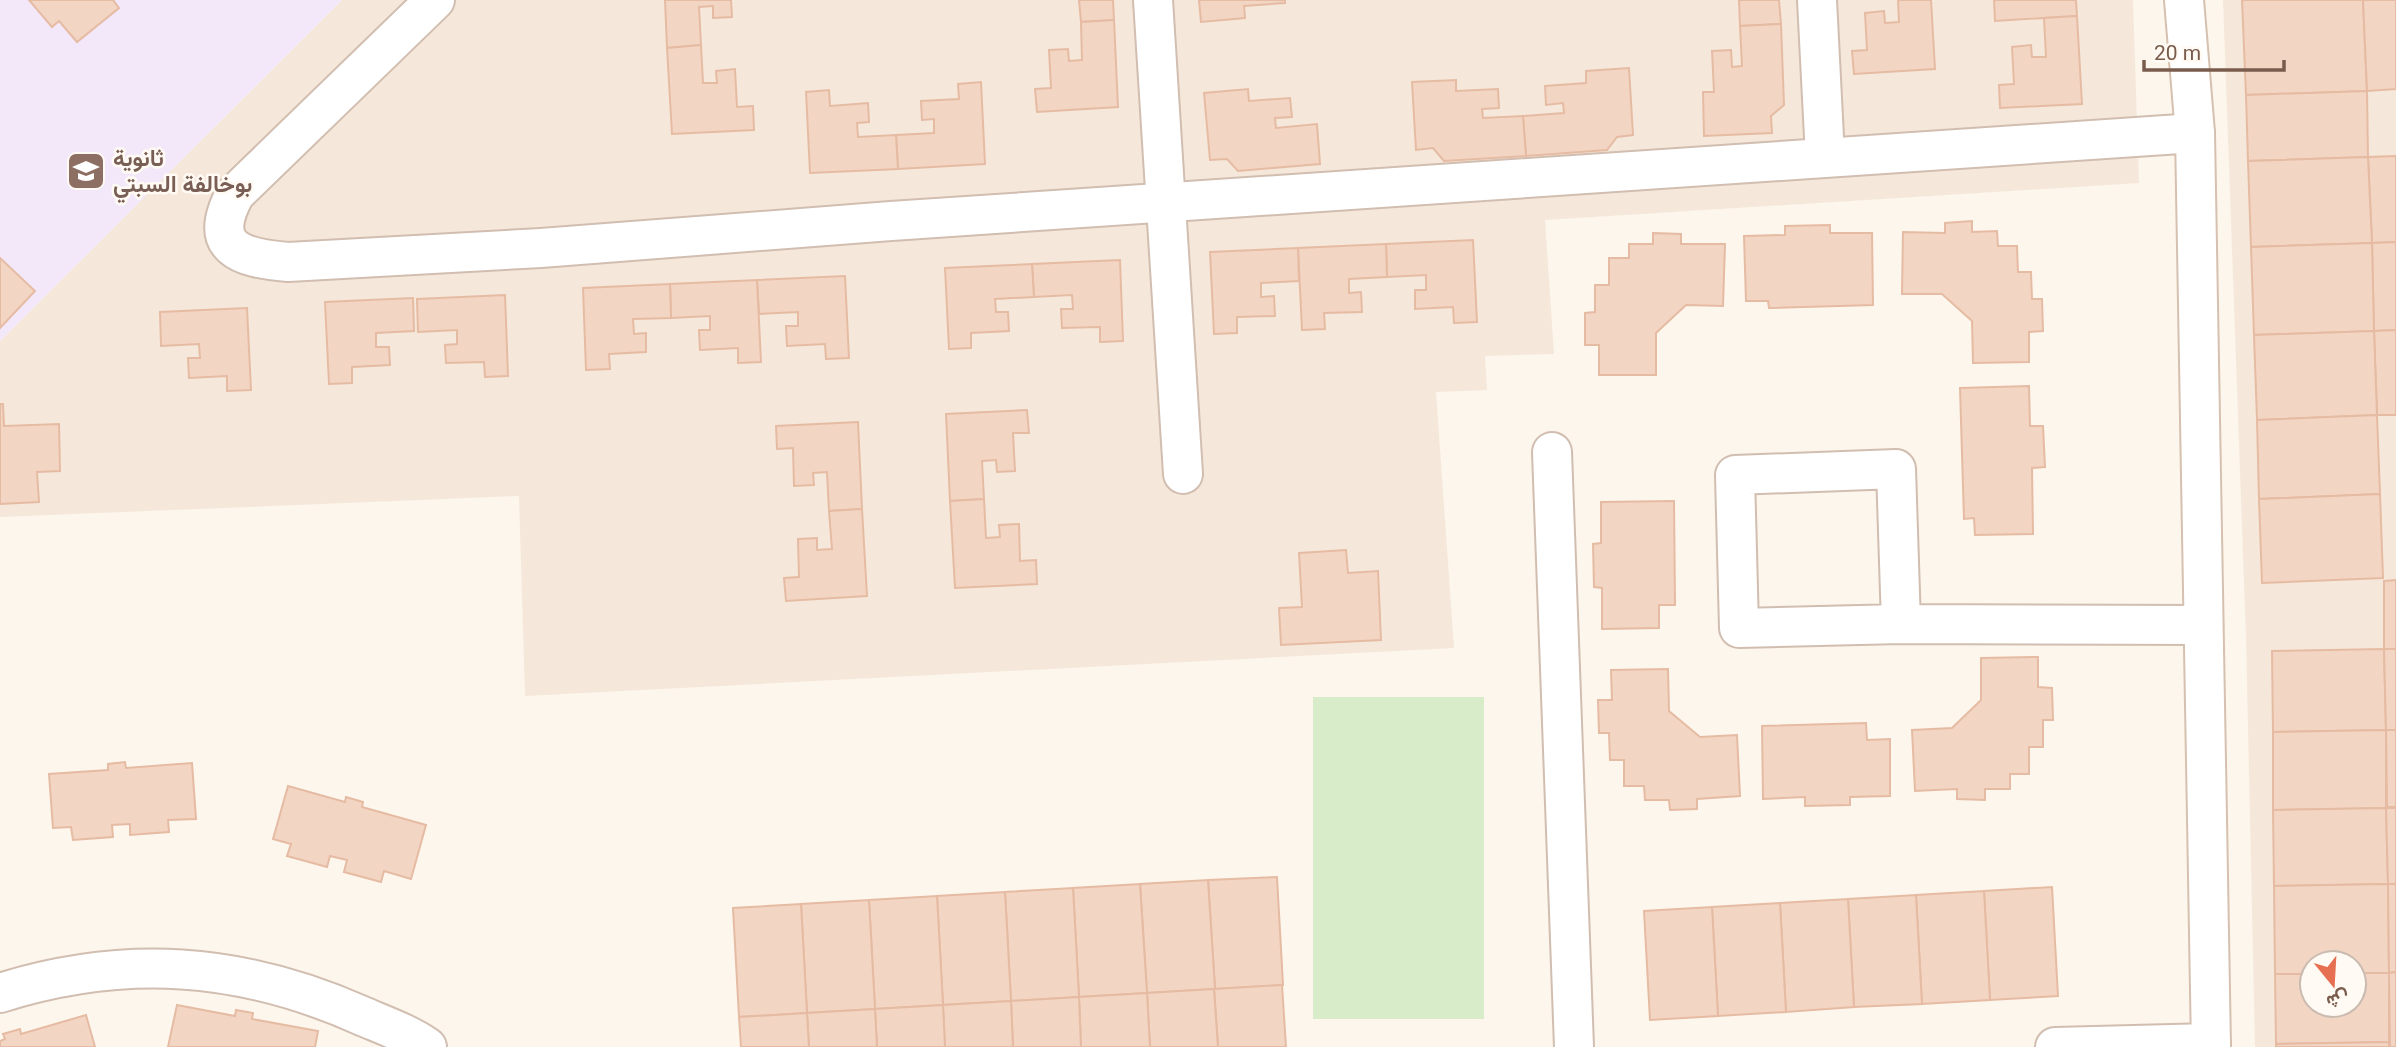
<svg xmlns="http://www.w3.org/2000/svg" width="2396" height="1047" font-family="Roboto,Vazirmatn,sans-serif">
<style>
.residential{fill:#f5e8da;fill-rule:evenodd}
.education{fill:#f3e8fa}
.green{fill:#d8ecc9}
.building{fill:#f3d5c3;stroke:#e6bba3;stroke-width:2}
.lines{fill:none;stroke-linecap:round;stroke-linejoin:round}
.minor-casing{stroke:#d1beb0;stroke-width:42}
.secondary-casing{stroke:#d6c0b0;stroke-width:42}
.minor{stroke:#fff;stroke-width:38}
.secondary{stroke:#fff;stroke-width:38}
.labels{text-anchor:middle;stroke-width:5;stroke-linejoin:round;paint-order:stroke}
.education-label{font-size:23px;font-weight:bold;fill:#785e54;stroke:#fffaf3;text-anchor:start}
</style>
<rect width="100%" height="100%" fill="#fdf6ec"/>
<g class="residential">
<path d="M 342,0 L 2133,0 L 2139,183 L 1545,220 L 1554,354 L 1485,356 L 1487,390 L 1436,392 L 1454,648 L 525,696 L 519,496 L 0,517 L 0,341 Z"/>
<path d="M 2223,0 L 2396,0 L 2396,1047 L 2255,1047 L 2246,637 ZM 2312,963 L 2354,963 L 2354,1005 L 2312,1005 Z"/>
</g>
<path class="education" d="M 0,0 L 342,0 L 0,341 Z"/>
<rect class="green" x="1313" y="697" width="171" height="322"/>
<g class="building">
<path d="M 29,0 L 113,0 L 119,8 L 77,42 L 59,21 L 52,27 Z"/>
<path d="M 665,0 L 731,0 L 732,17 L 713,18 L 713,6 L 699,7 L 701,45 L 667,48 Z"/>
<path d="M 1079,0 L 1113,0 L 1114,20 L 1081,22 Z"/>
<path d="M 1199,0 L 1285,0 L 1285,3 L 1244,6 L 1245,18 L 1201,22 Z"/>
<path d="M 1739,0 L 1779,0 L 1781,24 L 1740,26 Z"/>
<path d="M 1898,0 L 1931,0 L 1935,69 L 1854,74 L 1852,51 L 1867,50 L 1865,13 L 1884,11 L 1885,23 L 1899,22 Z"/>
<path d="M 1994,0 L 2076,0 L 2077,16 L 1995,21 Z"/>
<path d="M 2242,0 L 2363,0 L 2367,91 L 2246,95 Z"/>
<path d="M 2363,0 L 2396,0 L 2396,89 L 2367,91 Z"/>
<path d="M 2077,16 L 2082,104 L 2000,108 L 1999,85 L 2014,84 L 2012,47 L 2031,45 L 2032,57 L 2046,57 L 2044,18 Z"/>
<path d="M 1114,20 L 1118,107 L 1037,112 L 1035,89 L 1051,88 L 1049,50 L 1068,49 L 1069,61 L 1082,60 L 1081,22 Z"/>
<path d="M 1781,24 L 1784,105 L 1771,116 L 1772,133 L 1704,136 L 1703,92 L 1714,92 L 1712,51 L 1731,50 L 1732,67 L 1742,66 L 1740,26 Z"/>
<path d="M 701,45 L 703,83 L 717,83 L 716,71 L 735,69 L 737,107 L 753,106 L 754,130 L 672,134 L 667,48 Z"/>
<path d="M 1629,68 L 1633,135 L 1617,137 L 1607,150 L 1526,156 L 1523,116 L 1564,113 L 1563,103 L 1546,105 L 1545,86 L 1586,83 L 1586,71 Z"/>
<path d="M 1456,80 L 1456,91 L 1498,89 L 1499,108 L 1482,109 L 1483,118 L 1523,116 L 1526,156 L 1444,161 L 1433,148 L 1416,150 L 1412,82 Z"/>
<path d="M 981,82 L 985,164 L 898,169 L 896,135 L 934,133 L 934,119 L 922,120 L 921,101 L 959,99 L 958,84 Z"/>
<path d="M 1248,89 L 1249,101 L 1290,98 L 1292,117 L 1275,118 L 1276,128 L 1317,124 L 1320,164 L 1238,171 L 1227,159 L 1210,160 L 1204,93 Z"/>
<path d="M 829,90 L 830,106 L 868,103 L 869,122 L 857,123 L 858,137 L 896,135 L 898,169 L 810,173 L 806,92 Z"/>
<path d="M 2367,91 L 2368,157 L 2248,161 L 2246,95 Z"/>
<path d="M 2396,156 L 2396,242 L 2372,243 L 2368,157 Z"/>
<path d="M 2368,157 L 2372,243 L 2251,247 L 2248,161 Z"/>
<path d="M 1972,221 L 1972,232 L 1997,231 L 1998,246 L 2017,246 L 2018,272 L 2031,272 L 2032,299 L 2042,299 L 2043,331 L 2029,332 L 2029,362 L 1973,363 L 1972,321 L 1942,294 L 1902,294 L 1903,232 L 1945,233 L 1945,223 Z"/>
<path d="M 1830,225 L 1830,233 L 1872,233 L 1873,305 L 1769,308 L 1768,301 L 1746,301 L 1744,236 L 1785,235 L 1785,226 Z"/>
<path d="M 1653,233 L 1681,234 L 1681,244 L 1725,244 L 1723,306 L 1686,305 L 1656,333 L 1656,375 L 1599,375 L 1599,345 L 1585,345 L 1585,313 L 1595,312 L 1595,285 L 1609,285 L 1609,258 L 1629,258 L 1629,244 L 1653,244 Z"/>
<path d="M 1473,240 L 1477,322 L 1454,323 L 1453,307 L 1415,309 L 1415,290 L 1426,290 L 1426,275 L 1387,277 L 1386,244 Z"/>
<path d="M 2396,242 L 2396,330 L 2374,331 L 2372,243 Z"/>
<path d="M 2372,243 L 2374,331 L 2254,335 L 2251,247 Z"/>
<path d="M 1386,244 L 1387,277 L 1349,279 L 1349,293 L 1361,292 L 1362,312 L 1324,313 L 1325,329 L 1302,330 L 1298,248 Z"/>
<path d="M 1298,248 L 1299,281 L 1261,283 L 1261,297 L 1274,296 L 1275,316 L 1237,317 L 1237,333 L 1214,334 L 1210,252 Z"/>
<path d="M 0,258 L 35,291 L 0,328 Z"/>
<path d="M 1120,260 L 1123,341 L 1100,342 L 1100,327 L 1062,328 L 1061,309 L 1073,309 L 1072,295 L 1034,297 L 1032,264 Z"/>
<path d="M 1032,264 L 1034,297 L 995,299 L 996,312 L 1008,312 L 1009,331 L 971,333 L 971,348 L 949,349 L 945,268 Z"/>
<path d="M 845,276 L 849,358 L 826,359 L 825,344 L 787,346 L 786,326 L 798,326 L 798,312 L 759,314 L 757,280 Z"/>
<path d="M 757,280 L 761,362 L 738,363 L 738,348 L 700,350 L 699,330 L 710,330 L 710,316 L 671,318 L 670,284 Z"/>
<path d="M 670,284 L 671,318 L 633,319 L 634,334 L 646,333 L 646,352 L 609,354 L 610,369 L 586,370 L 583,288 Z"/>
<path d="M 505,295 L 508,376 L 485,377 L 484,362 L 446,363 L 445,345 L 457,344 L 457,330 L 418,332 L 417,299 Z"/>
<path d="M 413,298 L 414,331 L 376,333 L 376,347 L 389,347 L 390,365 L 352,367 L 352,383 L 329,384 L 325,302 Z"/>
<path d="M 247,308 L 251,390 L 227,391 L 227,376 L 189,378 L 188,358 L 200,358 L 199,344 L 161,346 L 160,312 Z"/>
<path d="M 2396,330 L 2396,415 L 2377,415 L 2374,331 Z"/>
<path d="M 2374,331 L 2377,415 L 2257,420 L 2254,335 Z"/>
<path d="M 2029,386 L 2030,426 L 2043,426 L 2045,467 L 2032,468 L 2033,534 L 1975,535 L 1974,518 L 1964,519 L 1960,388 Z"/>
<path d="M 0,404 L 3,404 L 4,426 L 59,424 L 60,471 L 37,472 L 39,502 L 0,504 Z"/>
<path d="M 1027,410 L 1029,433 L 1013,433 L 1015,471 L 997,472 L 996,460 L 982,461 L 984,499 L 950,501 L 946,414 Z"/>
<path d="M 2377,415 L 2380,494 L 2259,499 L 2257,420 Z"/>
<path d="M 858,422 L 862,509 L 829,511 L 827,472 L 813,473 L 814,485 L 794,486 L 793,448 L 777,449 L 776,426 Z"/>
<path d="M 2380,494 L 2383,578 L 2262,583 L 2259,499 Z"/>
<path d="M 984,499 L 986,538 L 1000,537 L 999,525 L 1019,524 L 1020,561 L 1036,560 L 1037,584 L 955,588 L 950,501 Z"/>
<path d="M 1674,501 L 1675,605 L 1659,605 L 1659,628 L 1602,629 L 1602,588 L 1594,587 L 1593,544 L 1601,543 L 1601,502 Z"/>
<path d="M 862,509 L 867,596 L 786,601 L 784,578 L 799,577 L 798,539 L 817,538 L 817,550 L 832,549 L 829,511 Z"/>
<path d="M 1346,550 L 1348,573 L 1378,571 L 1381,640 L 1281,645 L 1279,608 L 1302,607 L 1299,553 Z"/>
<path d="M 2396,580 L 2396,649 L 2384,649 L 2384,581 Z"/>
<path d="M 2384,649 L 2386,730 L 2273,732 L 2272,651 Z"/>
<path d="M 2384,649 L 2396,649 L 2396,730 L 2386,730 Z"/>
<path d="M 2038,657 L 2038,687 L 2052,688 L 2053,720 L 2043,720 L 2043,747 L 2029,747 L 2029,774 L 2010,774 L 2010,789 L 1985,789 L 1985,800 L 1957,799 L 1957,789 L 1915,791 L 1912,730 L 1952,728 L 1981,700 L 1981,658 Z"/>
<path d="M 1668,669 L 1669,711 L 1700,737 L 1737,735 L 1740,796 L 1697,799 L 1697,809 L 1670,810 L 1669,800 L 1645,800 L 1644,786 L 1624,786 L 1624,760 L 1610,760 L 1609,733 L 1599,733 L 1598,700 L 1612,700 L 1611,670 Z"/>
<path d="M 1866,723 L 1867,740 L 1890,739 L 1890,796 L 1850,797 L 1850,805 L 1805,806 L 1805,797 L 1763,799 L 1762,726 Z"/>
<path d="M 2386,730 L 2386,808 L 2273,810 L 2273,732 Z"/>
<path d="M 2386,730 L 2396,730 L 2396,807 L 2387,807 Z"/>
<path d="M 125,762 L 126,768 L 192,763 L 196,819 L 168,820 L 169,832 L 130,835 L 130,824 L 112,825 L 113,837 L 73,840 L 71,827 L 53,828 L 49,774 L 108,770 L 108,764 Z"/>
<path d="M 288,786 L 345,802 L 346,797 L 363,802 L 362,807 L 426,825 L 411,879 L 384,871 L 381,882 L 344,872 L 347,860 L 330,856 L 327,867 L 287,856 L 291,844 L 273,839 Z"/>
<path d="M 2386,808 L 2388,884 L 2274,886 L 2273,810 Z"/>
<path d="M 2386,808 L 2396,808 L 2396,884 L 2388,884 Z"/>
<path d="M 1277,877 L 1283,985 L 1215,989 L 1208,880 Z"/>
<path d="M 1208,880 L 1215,989 L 1147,993 L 1140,884 Z"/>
<path d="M 1140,884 L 1147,993 L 1079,997 L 1073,888 Z"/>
<path d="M 2388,884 L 2389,973 L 2354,973 L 2354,963 L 2312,963 L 2312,974 L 2275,974 L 2274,886 Z"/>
<path d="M 2388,884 L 2396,884 L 2396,972 L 2389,973 Z"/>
<path d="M 2052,887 L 2058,996 L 1990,1000 L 1984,891 Z"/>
<path d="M 1073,888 L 1079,997 L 1011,1001 L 1005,892 Z"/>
<path d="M 1984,891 L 1990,1000 L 1922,1004 L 1916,895 Z"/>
<path d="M 1005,892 L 1011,1001 L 943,1005 L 937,896 Z"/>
<path d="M 1916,895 L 1922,1004 L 1854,1007 L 1848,899 Z"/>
<path d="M 937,896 L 943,1005 L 875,1009 L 869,900 Z"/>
<path d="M 1848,899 L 1854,1007 L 1786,1012 L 1780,903 Z"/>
<path d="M 869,900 L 875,1009 L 807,1013 L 801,904 Z"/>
<path d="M 1780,903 L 1786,1012 L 1718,1016 L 1712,907 Z"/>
<path d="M 801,904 L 807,1013 L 739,1017 L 733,908 Z"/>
<path d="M 1712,907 L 1718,1016 L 1650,1020 L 1644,911 Z"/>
<path d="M 2396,972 L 2396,1047 L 2390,1047 L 2389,973 Z"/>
<path d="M 2354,973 L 2389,973 L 2389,1042 L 2276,1044 L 2275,974 L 2312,974 L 2312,1005 L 2354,1005 Z"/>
<path d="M 1282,985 L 1286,1047 L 1218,1047 L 1214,989 Z"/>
<path d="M 1214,989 L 1218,1047 L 1150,1047 L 1147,993 Z"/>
<path d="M 1147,993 L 1150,1047 L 1081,1047 L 1079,997 Z"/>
<path d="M 1079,997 L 1081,1047 L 1013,1047 L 1011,1001 Z"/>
<path d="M 1011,1001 L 1013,1047 L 945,1047 L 943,1005 Z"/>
<path d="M 177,1005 L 235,1016 L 236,1010 L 253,1013 L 252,1019 L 318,1031 L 315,1047 L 168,1047 Z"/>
<path d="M 943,1005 L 945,1047 L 877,1047 L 875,1009 Z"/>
<path d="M 875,1009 L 877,1047 L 809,1047 L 807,1013 Z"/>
<path d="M 807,1013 L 809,1047 L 741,1047 L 739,1017 Z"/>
<path d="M 86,1015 L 95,1047 L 0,1047 L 0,1041 L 5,1039 L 3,1034 L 20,1029 L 21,1034 Z"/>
<path d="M 2389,1042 L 2389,1047 L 2276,1047 L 2276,1044 Z"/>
</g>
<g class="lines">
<defs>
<g id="minor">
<path d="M 435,0 L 235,194 C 206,248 240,258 288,262 L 541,248 L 891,221 L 2195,133"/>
<path d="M 1153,0 L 1183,474"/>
<path d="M 1817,0 L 1825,157"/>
<path d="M 1552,452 L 1574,1047"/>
<path d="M 1901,624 L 1896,469 L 1735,475 L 1739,628 L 1901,624 L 2202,625"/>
<path d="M 0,993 C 125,954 240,962 360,1015 C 383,1025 407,1033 427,1047"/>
<path d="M 2055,1047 L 2211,1043"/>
</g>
<path id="secondary" d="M 2184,0 L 2195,133 L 2211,1047"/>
</defs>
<use href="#minor" class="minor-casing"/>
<use href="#secondary" class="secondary-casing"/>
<use href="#minor" class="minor"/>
<use href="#secondary" class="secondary"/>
</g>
<defs>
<symbol id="school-square" viewBox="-11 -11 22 22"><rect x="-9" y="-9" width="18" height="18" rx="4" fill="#8d6e63" stroke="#fffaf3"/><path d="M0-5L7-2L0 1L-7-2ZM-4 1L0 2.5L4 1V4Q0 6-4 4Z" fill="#fff"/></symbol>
</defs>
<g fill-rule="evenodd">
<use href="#school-square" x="64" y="149" width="44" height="44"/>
</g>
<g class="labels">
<g class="education-label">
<text x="113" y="166">ثانوية<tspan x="113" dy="26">بوخالفة السبتي</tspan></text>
</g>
</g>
<g transform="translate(2333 984) rotate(162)"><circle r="33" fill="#fffaf3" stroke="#cabbb1" stroke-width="2"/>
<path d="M0-5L12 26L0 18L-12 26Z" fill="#e76f51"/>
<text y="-10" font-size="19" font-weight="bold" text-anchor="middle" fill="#7a5c4d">ش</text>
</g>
<path d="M2144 60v10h140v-10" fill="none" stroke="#7a5c4d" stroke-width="3.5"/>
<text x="2154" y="60" font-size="21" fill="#7a5c4d" stroke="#fffaf3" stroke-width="5" paint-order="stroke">20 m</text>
</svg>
